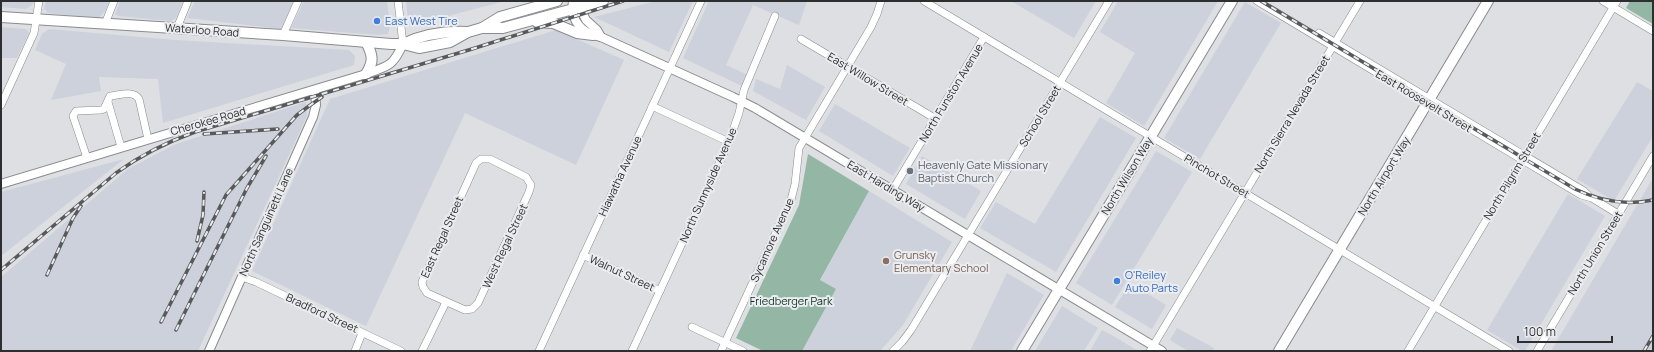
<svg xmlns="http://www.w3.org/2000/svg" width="1654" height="352" font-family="Manrope,sans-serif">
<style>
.built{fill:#ccd1db}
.green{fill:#93b7a4}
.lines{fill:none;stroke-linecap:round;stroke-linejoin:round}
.minor-casing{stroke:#8a8b8f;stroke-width:8}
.tertiary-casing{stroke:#8a8b8f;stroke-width:10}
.secondary-casing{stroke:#8a8b8f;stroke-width:12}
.minor{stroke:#fff;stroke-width:7}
.tertiary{stroke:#fff;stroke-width:8}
.secondary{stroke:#fff;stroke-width:10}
.rail-casing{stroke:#58595a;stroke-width:3.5}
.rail{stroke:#eaecef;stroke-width:2;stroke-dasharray:6;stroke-linecap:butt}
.shop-dot{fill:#3f7fe0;stroke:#eaecef;stroke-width:1.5}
.worship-dot{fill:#6b7280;stroke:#eaecef;stroke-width:1.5}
.education-dot{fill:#8d6e63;stroke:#eaecef;stroke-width:1.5}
.labels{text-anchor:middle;stroke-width:4;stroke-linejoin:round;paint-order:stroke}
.shop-label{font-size:11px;fill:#366cbe;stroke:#eaecef;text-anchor:start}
.street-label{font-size:11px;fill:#2d2e2f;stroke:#eaecef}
.worship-label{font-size:11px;fill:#5b616d;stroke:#eaecef;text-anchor:start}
.education-label{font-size:11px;fill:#785e54;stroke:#eaecef;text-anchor:start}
.park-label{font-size:11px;fill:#083221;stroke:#eaecef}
</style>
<rect width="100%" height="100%" fill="#dddfe2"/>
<g class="built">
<path d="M 1,1 L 34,1 L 32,5 L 26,9 L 1,7 Z"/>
<path d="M 46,1 L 109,1 L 105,11 L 99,18 L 48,13 L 44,8 Z"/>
<path d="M 120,1 L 183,1 L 176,18 L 171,21 L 118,16 L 115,14 Z"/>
<path d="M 195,1 L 294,1 L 282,29 L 187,18 Z"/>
<path d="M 304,1 L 387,1 L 390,26 L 388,34 L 378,35 L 291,28 Z"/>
<path d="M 406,1 L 505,1 L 410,26 L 407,12 Z"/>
<path d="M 656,1 L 693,1 L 669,52 L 594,17 Z"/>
<path d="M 709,1 L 807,1 L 799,25 L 753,5 L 726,65 L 746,74 L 742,86 L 683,58 Z"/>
<path d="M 1011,1 L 1096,1 L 1074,38 Z"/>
<path d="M 1118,1 L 1218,1 L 1144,126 L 1106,103 L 1135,53 L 1100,32 Z"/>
<path d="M 1245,2 L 1281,23 L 1200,159 L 1164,138 Z"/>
<path d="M 1,27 L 26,29 L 29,33 L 17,58 L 1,58 Z"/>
<path d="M 49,29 L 175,40 L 349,50 L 355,56 L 354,65 L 163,123 L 158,79 L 99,77 L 101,91 L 51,100 L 66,64 L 35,50 L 42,34 Z"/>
<path d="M 556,30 L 624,60 L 576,165 L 465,113 L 366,326 L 252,271 L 330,99 Z"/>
<path d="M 787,65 L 825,87 L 806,120 L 753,91 L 756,79 L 780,89 Z"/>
<path d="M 1637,82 L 1653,91 L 1653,136 L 1614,201 L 1577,179 Z"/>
<path d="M 306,102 L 307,116 L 198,351 L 1,351 L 1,277 L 128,169 L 176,144 Z"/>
<path d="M 835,104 L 910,148 L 893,176 L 819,131 Z"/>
<path d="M 1100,117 L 1136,138 L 1056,272 L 980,228 L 996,202 L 1035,224 Z"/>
<path d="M 1156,151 L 1192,172 L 1112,305 L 1076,283 Z"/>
<path d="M 922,156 L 981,191 L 965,219 L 906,184 Z"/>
<path d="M 124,159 L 1,256 L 1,192 Z"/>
<path d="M 1653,178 L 1653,349 L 1652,351 L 1551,351 Z"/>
<path d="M 869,191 L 952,242 L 903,325 L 880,351 L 802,351 L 836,289 L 820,281 Z"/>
<path d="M 1568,194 L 1605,216 L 1525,351 L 1522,351 L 1487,330 Z"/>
<path d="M 1007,273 L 1044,295 L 1011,351 L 970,351 Z"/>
<path d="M 1130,283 L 1166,305 L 1152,329 L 1115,307 Z"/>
<path d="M 1062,306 L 1098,328 L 1084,351 L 1035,351 Z"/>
<path d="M 1177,328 L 1214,348 L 1213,351 L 1188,351 L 1170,340 Z"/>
<path d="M 1102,330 L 1115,337 L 1138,351 L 1090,351 Z"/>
</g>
<g class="green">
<path d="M 1630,1 L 1653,1 L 1653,24 L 1626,8 Z"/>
<path d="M 808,154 L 869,191 L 820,280 L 836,289 L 802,351 L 763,351 L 736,338 L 799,205 Z"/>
</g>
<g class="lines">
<defs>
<g id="minor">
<path d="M 398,1 L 403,44"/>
<path d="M 924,1 L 1509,351"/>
<path d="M 1257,1 L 1581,195 L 1592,198 L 1618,214"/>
<path d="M 1603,1 L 1653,31"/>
<path d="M 105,24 L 114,1"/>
<path d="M 177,28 L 188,1"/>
<path d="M 1319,33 L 1584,191 L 1590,197"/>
<path d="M 283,35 L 298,1"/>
<path d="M 801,39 L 936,119"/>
<path d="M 108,102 L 121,147"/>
<path d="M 1,105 L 34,33 L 39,1"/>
<path d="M 652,106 L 729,142"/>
<path d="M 87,158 L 73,116 L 76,111 L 101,110 L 104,109 L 110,96 C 120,95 133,90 139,99 L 148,139"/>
<path d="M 481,159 L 490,159 L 526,177 L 531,185 L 529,192 L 478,303 L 472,309 L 465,310 L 427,293 L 423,287 L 422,282 L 472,172 L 476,163 Z"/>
<path d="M 892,191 L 984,37"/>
<path d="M 583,255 L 660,291"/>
<path d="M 242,277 L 256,282 L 401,351"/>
<path d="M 692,327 L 743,351"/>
<path d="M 355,351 L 362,333"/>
<path d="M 422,351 L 446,302"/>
<path d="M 539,351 L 701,1"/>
<path d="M 632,351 L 729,142 L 739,113 L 744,90 L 775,16"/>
<path d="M 721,351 L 791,200 L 795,184 L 799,148 L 871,27 L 877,14 L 881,1"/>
<path d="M 893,351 L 902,342 L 911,330 L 1109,1"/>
<path d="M 1150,351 L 1360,1"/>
<path d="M 1408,351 L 1617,1"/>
<path d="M 1537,351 L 1653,156"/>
</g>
<g id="tertiary">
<path d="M 573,1 C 570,21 582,34 601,37 L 733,97 L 755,108 L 1162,351"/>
<path d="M 577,2 L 586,20 L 597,30 L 601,37"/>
<path d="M 1,184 L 366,74 C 389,66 393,66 403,44"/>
<path d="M 209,351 L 313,117 L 316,105 L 315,90"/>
</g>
<g id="secondary">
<path d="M 1,17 L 283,35 L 391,44 L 403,44 L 419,48 L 450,42 L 468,32 L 482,28 L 500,17 L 557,1"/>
<path d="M 537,22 L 553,23 L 577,33 L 593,35"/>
<path d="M 482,28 L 503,28 L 603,1"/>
<path d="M 403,44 C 424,34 444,31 467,32"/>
<path d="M 366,74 C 374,62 373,55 366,42"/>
<path d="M 1022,351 L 1232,1"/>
<path d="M 1279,351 L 1488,1"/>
</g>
</defs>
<use href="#minor" class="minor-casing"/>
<use href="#tertiary" class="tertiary-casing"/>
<use href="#secondary" class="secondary-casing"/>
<use href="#minor" class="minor"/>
<use href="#tertiary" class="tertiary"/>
<use href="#secondary" class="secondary"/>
<defs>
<g id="rail">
<path d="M 1261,1 L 1575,189 C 1600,201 1625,206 1653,200"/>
<path d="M 204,134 L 278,129"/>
<path d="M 197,241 L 203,215 L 204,192"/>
<path d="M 1,270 L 116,173 C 141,155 167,142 195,132 L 472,49 L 623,1"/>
<path d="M 47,275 L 73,218 L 81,206"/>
<path d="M 161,322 L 226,195 L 297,115 L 309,106 L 322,97"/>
<path d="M 176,330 L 247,188 L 266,156"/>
<path d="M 1644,351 L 1653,336"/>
</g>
</defs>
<use href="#rail" class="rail-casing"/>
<use href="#rail" class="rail"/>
</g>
<g class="shop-dot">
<circle cx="377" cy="21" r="4"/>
<circle cx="1117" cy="281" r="4"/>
</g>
<circle class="worship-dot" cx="910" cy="171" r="4"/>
<circle class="education-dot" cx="886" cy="261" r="4"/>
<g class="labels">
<g class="shop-label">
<text x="385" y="25">East West Tire</text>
<text x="1125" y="279">O'Reiley<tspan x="1125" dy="13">Auto Parts</tspan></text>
</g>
<g class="street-label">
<text transform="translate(202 30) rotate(4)" y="4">Waterloo Road</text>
<text transform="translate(868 79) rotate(31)" y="4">East Willow Street</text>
<text transform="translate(951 93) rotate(-59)" y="4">North Funston Avenue</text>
<text transform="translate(1424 101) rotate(31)" y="4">East Roosevelt Street</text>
<text transform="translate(1292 114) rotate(-59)" y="4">North Sierra Nevada Street</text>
<text transform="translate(1040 116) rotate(-59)" y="4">School Street</text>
<text transform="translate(208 121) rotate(-16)" y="4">Cherokee Road</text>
<text transform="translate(620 176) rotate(-65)" y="4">Hiawatha Avenue</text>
<text transform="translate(1127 176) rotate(-59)" y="4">North Wilson Way</text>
<text transform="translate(1217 176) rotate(31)" y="4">Pinchot Street</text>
<text transform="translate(1384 176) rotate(-59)" y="4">North Airport Way</text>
<text transform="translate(1512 176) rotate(-59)" y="4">North Pilgrim Street</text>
<text transform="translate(708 185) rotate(-66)" y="4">North Sunnyside Avenue</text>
<text transform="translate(886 186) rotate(31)" y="4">East Harding Way</text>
<text transform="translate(266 222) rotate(-66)" y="4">North Sanguinetti Lane</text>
<text transform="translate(442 237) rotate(-66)" y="4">East Regal Street</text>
<text transform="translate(772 240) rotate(-66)" y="4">Sycamore Avenue</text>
<text transform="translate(505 246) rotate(-65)" y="4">West Regal Street</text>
<text transform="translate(1595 253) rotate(-59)" y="4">North Union Street</text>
<text transform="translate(622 273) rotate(25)" y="4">Walnut Street</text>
<text transform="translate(322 313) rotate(25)" y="4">Bradford Street</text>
</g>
<g class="worship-label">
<text x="918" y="169">Heavenly Gate Missionary<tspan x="918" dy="13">Baptist Church</tspan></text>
</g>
<g class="education-label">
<text x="894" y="259">Grunsky<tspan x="894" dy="13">Elementary School</tspan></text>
</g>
<g class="park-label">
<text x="791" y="305">Friedberger Park</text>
</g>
</g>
<rect width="1654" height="352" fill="none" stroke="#2d2e2f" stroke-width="4"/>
<path d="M1518 336v6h94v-6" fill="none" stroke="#2d2e2f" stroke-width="2"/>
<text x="1524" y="336" font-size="12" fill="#2d2e2f" stroke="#eaecef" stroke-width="3" paint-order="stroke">100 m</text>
</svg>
